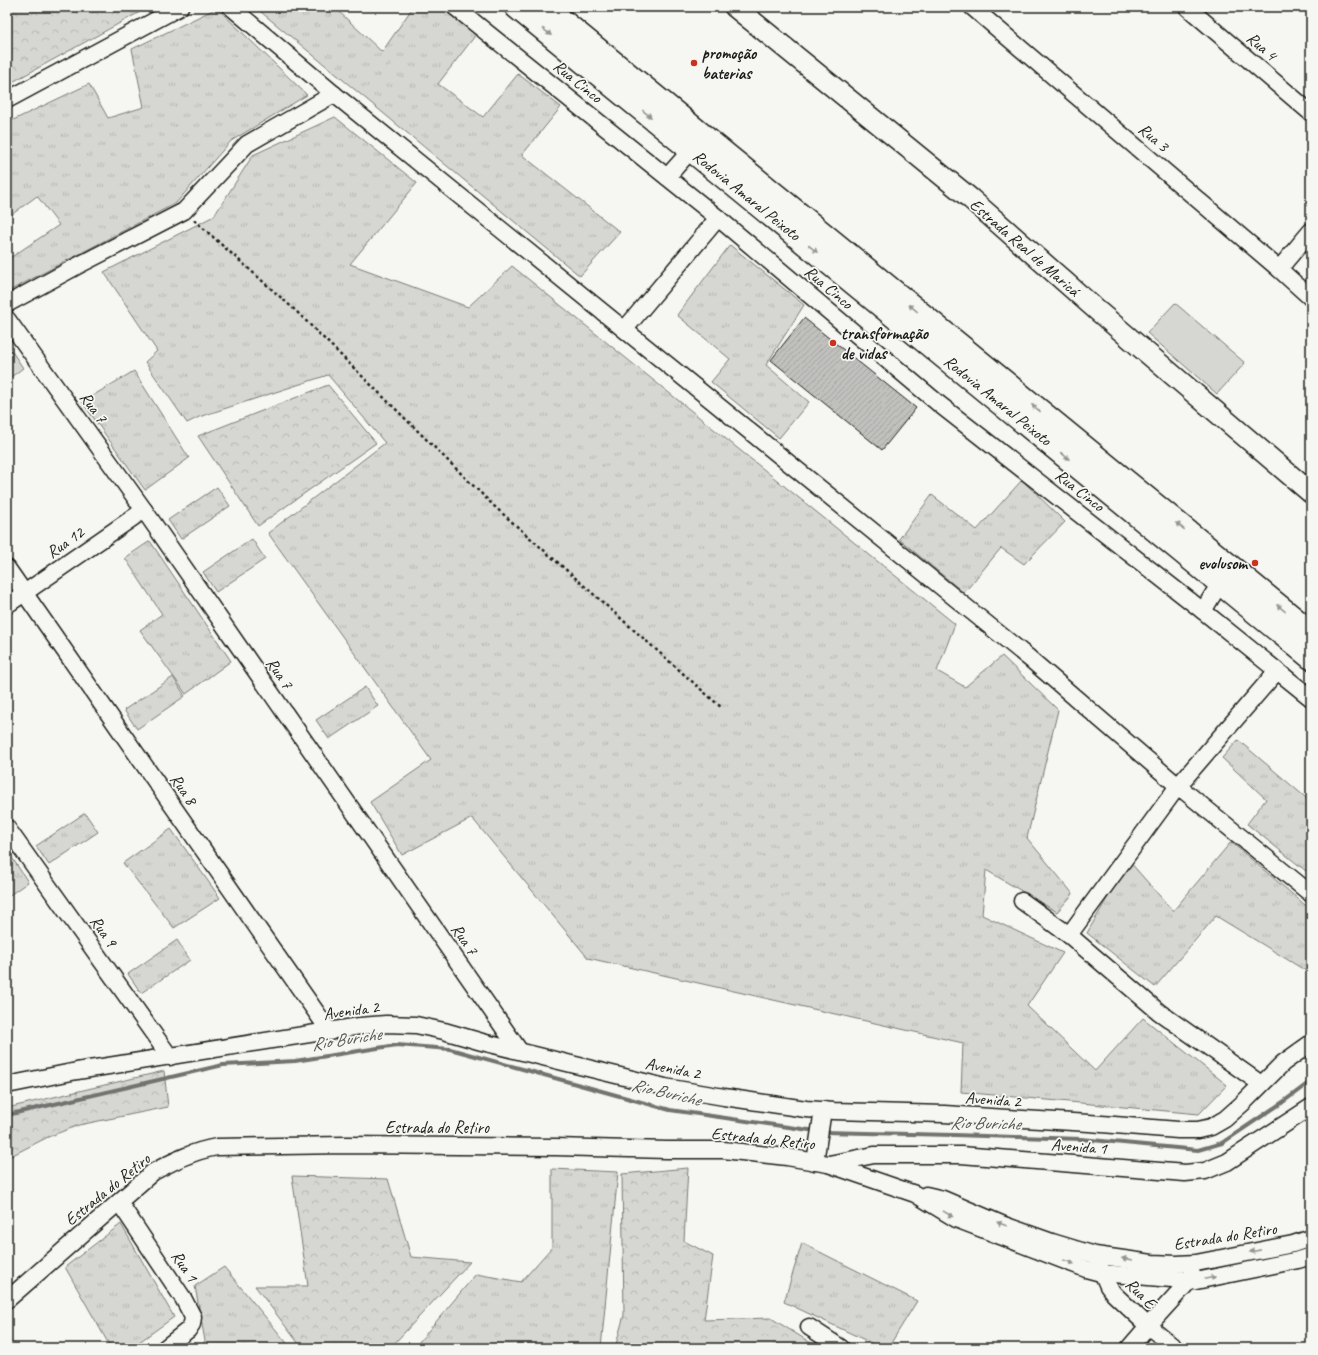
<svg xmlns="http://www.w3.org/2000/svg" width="1318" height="1355" font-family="Caveat,sans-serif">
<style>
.grass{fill:url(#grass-tufts);stroke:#797977}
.forest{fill:url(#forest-crowns);stroke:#797977}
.pitch{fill:#d6d6d2;stroke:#797977}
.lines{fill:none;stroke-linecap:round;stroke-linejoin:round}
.stream{stroke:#727271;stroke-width:4}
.building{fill:url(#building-hatch);stroke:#1c1c1c}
.minor-casing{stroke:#1c1c1c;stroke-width:19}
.major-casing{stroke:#1c1c1c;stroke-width:23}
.highway-casing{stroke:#1c1c1c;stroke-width:25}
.path{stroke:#1c1c1c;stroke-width:2.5;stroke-dasharray:3 3;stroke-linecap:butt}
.minor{stroke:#f6f6f2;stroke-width:16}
.major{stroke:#f6f6f2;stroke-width:20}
.highway{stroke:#f6f6f2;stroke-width:22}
.oneway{fill:#949492}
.poi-dot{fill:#c8321e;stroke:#f6f6f2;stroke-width:1.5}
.labels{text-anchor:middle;stroke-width:3.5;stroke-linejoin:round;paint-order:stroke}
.street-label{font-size:17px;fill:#1c1c1c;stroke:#f6f6f2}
.poi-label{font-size:17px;font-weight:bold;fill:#1c1c1c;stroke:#f6f6f2;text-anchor:start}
.water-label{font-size:18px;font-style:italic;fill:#565654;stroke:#f6f6f2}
</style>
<defs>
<pattern id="grass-tufts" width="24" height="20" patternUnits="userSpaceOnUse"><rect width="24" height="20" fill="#d6d6d2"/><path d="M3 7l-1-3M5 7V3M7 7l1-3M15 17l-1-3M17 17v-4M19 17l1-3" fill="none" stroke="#b7b7b4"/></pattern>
<pattern id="forest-crowns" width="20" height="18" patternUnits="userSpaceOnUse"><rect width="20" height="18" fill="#d6d6d2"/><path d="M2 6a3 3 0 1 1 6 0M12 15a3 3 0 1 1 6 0" fill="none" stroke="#b7b7b4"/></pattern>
<pattern id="building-hatch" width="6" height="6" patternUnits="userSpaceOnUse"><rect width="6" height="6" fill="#c0c0bd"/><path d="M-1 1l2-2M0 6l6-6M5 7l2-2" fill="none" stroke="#a4a4a2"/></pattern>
</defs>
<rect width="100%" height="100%" fill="#f6f6f2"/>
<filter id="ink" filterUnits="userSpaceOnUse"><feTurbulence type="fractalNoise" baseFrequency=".025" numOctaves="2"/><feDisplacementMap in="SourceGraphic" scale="8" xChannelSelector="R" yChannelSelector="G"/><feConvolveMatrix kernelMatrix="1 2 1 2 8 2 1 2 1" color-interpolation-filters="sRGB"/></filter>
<g filter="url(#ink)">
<g class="grass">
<path d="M 255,7 L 334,7 L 382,52 L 413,7 L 439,7 L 478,32 L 438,84 L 483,117 L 518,74 L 561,107 L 522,155 L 620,232 L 580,276 Z"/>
<path d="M 217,8 L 307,95 L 231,141 L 176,203 L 7,292 L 7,260 L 59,225 L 37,196 L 7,218 L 7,123 L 89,84 L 108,118 L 144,107 L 132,49 Z"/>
<path d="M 335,117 L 417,183 L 350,264 L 468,307 L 512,266 L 955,624 L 937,671 L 965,687 L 1002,656 L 1058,710 L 1027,838 L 1073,894 L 1057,912 L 986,870 L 982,915 L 1063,953 L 1027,1006 L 1095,1071 L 1143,1018 L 1227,1085 L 1199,1114 L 961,1092 L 963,1043 L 588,958 L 472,818 L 402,855 L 370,802 L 431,760 L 268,533 L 385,443 L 328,375 L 199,417 L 187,423 L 145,362 L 157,351 L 104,272 L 214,216 L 253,155 Z"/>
<path d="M 730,245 L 804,305 L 766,365 L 809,402 L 779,438 L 711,382 L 730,359 L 677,315 Z"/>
<path d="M 7,344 L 23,368 L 7,380 Z"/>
<path d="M 134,371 L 189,458 L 145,490 L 82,402 Z"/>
<path d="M 1022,480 L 1065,522 L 1024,564 L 1001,548 L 964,593 L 899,539 L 932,495 L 977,530 Z"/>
<path d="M 217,487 L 230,506 L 181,539 L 168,520 Z"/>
<path d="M 252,539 L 265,559 L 216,592 L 203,572 Z"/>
<path d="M 150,541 L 231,661 L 186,694 L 140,630 L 162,614 L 125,558 Z"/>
<path d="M 173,677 L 185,696 L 137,729 L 124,710 Z"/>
<path d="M 365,687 L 378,706 L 329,739 L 316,720 Z"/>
<path d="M 1238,740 L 1311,802 L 1311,875 L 1247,824 L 1266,799 L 1222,758 Z"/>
<path d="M 85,813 L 98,832 L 49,865 L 36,846 Z"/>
<path d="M 171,829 L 220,898 L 174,928 L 123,863 Z"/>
<path d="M 1231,842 L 1311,910 L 1311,974 L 1216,916 L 1155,987 L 1087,933 L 1129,861 L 1173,911 Z"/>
<path d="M 7,850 L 28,882 L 7,897 Z"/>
<path d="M 177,940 L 190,960 L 141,993 L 128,974 Z"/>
<path d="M 552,1169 L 618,1172 L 601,1348 L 414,1348 L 476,1274 L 521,1282 L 552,1247 Z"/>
<path d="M 121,1224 L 174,1317 L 131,1348 L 111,1348 L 65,1267 Z"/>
<path d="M 802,1243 L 917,1301 L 888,1348 L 882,1348 L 784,1302 Z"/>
<path d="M 224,1267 L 291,1348 L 199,1348 L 205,1341 L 195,1286 Z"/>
</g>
<g class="forest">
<path d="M 7,7 L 149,7 L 7,85 Z"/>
<path d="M 328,385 L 376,443 L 258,526 L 198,436 Z"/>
<path d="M 164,1071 L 168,1107 L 79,1125 L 48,1137 L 7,1158 L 7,1108 Z"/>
<path d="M 688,1168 L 684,1241 L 713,1256 L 704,1320 L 771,1318 L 819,1348 L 615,1348 L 624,1315 L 622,1174 Z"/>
<path d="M 292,1176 L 388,1179 L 411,1257 L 470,1262 L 390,1348 L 302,1348 L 255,1286 L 308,1286 Z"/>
</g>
<path class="pitch" d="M 1175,303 L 1245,363 L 1217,394 L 1147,333 Z"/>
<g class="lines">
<g class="stream">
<path d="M 7,1115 L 223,1065 L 295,1061 L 397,1045 L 450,1049 L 670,1110 L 816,1131"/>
<path d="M 823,1132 L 954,1135 L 1081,1139 L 1198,1150 L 1222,1143 L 1283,1102 L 1311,1081"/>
</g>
</g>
<path class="building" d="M 804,318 L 916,408 L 882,450 L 771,360 Z"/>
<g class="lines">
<defs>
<g id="minor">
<path d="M 231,7 L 334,94 L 1029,658 L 1178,786 L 1311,894"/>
<path d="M 455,7 L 718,218 L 939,404 L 1203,611 L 1311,698"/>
<path d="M 972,7 L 1279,269 L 1311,298"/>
<path d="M 1187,7 L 1311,113"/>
<path d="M 7,100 L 180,7"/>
<path d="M 667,177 L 691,150"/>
<path d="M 1279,269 L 1311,231"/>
<path d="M 7,304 L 79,265 L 184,211 L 247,144 L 334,94"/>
<path d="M 7,319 L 144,510 L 519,1050"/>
<path d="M 625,329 L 718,218"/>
<path d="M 7,568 L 330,1032"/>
<path d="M 7,605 L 144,510"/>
<path d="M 1203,611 L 1220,583"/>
<path d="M 7,828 L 170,1057"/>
<path d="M 1022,901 L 1069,935 L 1159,1012 L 1261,1084"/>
<path d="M 1069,935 L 1178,786 L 1277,671"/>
<path d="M 7,1085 L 77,1071 L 360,1026 L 386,1024 L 416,1025 L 444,1031 L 482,1042 L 665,1087 L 724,1097 L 806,1109 L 834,1111 L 944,1114 L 1089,1123 L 1178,1130 L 1198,1130 L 1211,1127 L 1225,1119 L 1243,1103 L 1283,1063 L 1311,1043"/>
<path d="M 815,1162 L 823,1110"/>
<path d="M 829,1164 L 874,1155 L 961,1155 L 1185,1173 L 1205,1171 L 1227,1162 L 1311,1107"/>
<path d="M 926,1195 L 943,1199 L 1004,1225 L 1052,1242 L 1095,1255 L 1152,1263 L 1177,1264 L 1196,1263 L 1293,1244 L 1311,1238"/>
<path d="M 119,1202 L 183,1298 L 193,1317 L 192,1324 L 188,1330 L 165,1348"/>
<path d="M 1099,1265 L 1108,1286 L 1114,1294 L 1148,1326 L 1175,1348"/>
<path d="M 7,1300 L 153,1172 C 174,1161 193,1151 217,1147 L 346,1145 L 555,1147 L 667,1150 L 723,1150 L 787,1157 L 828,1164 L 915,1194 L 956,1219 L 1086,1269 L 1101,1273 L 1196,1281 L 1298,1260 L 1311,1256"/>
<path d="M 809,1327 L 841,1348"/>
<path d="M 1129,1348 L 1148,1326 L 1189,1281 L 1192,1274"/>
</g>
<path id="major" d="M 735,7 L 971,199 L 1099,312 L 1311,493"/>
<g id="highway">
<path d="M 516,7 L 1311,658"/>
<path d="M 546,7 L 1311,632"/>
</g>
</defs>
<use href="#minor" class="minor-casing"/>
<use href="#major" class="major-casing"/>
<use href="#highway" class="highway-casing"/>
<path class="path" d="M 194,220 L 296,311 L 494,506 L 722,708"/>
<use href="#minor" class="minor"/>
<use href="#major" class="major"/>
<use href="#highway" class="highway"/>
</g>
<defs><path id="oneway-solid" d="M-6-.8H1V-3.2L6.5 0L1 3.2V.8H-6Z"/></defs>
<g class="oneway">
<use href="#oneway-solid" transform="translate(547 32) rotate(39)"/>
<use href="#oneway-solid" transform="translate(647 114) rotate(39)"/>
<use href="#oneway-solid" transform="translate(813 249) rotate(39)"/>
<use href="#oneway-solid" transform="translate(913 308) rotate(-141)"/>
<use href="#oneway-solid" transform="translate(1036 408) rotate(-141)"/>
<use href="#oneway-solid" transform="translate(1065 456) rotate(39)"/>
<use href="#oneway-solid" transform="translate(1180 526) rotate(-141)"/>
<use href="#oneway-solid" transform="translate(1281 608) rotate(-141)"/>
<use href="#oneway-solid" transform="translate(948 1214) rotate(31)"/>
<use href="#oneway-solid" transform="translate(1002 1224) rotate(-159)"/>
<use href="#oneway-solid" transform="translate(1255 1251) rotate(169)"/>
<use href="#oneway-solid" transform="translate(1127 1259) rotate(-171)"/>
<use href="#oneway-solid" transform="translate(1069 1262) rotate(20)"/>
<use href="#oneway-solid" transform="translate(1210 1278) rotate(-12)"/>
</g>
</g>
<g class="poi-dot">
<circle cx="694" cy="63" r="4"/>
<circle cx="833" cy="343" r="4"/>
<circle cx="1255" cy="563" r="4"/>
</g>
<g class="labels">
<g class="street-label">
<text transform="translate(1262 46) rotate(41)" y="6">Rua 4</text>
<text transform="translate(578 81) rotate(39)" y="6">Rua Cinco</text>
<text transform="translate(1154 137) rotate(40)" y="6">Rua 3</text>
<text transform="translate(747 195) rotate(39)" y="6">Rodovia Amaral Peixoto</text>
<text transform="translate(1025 247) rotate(41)" y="6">Estrada Real de Maricá</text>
<text transform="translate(829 287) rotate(40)" y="6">Rua Cinco</text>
<text transform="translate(998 400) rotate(39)" y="6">Rodovia Amaral Peixoto</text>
<text transform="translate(94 407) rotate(54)" y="6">Rua 7</text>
<text transform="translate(1080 490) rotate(38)" y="6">Rua Cinco</text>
<text transform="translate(65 542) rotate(-35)" y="6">Rua 12</text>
<text transform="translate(280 673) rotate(55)" y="6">Rua 7</text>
<text transform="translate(184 789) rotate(55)" y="6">Rua 8</text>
<text transform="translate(104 931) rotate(55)" y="6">Rua 9</text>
<text transform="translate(465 939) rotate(55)" y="6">Rua 7</text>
<text transform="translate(351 1010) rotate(-8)" y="6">Avenida 2</text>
<text transform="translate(673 1068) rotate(11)" y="6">Avenida 2</text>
<text transform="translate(993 1099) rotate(4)" y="6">Avenida 2</text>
<text x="437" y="1133">Estrada do Retiro</text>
<text transform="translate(763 1138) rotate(6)" y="6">Estrada do Retiro</text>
<text transform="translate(1079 1146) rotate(4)" y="6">Avenida 1</text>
<text transform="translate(107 1189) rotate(-39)" y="6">Estrada do Retiro</text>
<text transform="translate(1225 1236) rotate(-9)" y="6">Estrada do Retiro</text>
<text transform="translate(185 1266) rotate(56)" y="6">Rua 1</text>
<text transform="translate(1141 1293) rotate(45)" y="6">Rua E</text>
</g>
<g class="poi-label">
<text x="702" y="59">promoção<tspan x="702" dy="20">baterias</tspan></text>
<text x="841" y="339">transformação<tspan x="841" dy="20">de vidas</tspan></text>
<text x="1247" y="569" text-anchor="end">evolusom</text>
</g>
<g class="water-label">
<text transform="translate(346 1039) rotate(-9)" y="6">Rio Buriche</text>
<text transform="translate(666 1092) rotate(13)" y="6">Rio Buriche</text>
<text transform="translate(985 1123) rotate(1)" y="6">Rio Buriche</text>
</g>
</g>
<rect width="1318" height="1355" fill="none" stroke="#f6f6f2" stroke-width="24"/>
<rect x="12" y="12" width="1294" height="1331" fill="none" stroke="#1c1c1c" stroke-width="1.5" filter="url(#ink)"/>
</svg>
